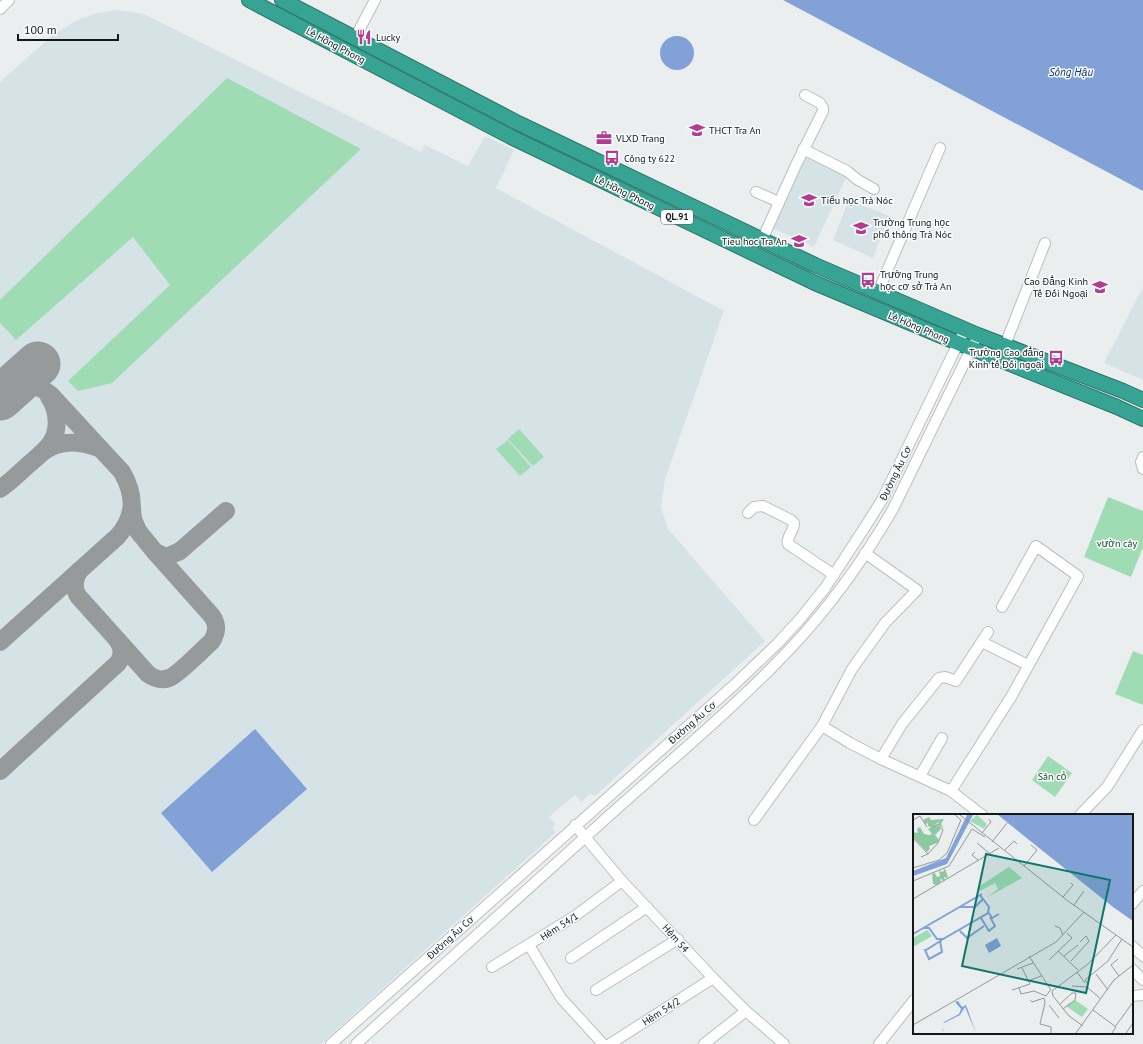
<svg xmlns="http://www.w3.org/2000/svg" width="1143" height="1044" font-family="'PT Sans',sans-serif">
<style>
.built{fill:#d6e3e6}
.green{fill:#a0dcb3}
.water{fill:#82a1d7}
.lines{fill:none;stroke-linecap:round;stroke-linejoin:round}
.taxiway{stroke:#979a9b;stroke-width:18}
.runway{stroke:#979a9b;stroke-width:45}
.minor-casing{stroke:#babfbf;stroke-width:12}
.highway-casing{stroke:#2b7368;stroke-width:16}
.minor{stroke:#fff;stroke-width:10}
.highway{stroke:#37a493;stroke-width:14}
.labels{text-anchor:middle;stroke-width:3;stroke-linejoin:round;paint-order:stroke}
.shield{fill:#f7fbfc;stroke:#5a5c5c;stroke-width:1}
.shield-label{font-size:9px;font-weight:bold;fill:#161818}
.poi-label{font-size:10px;fill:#161818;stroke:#f7fbfc;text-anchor:start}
.street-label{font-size:10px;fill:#161818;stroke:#f7fbfc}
.park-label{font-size:10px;fill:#103f24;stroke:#f7fbfc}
.water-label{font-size:11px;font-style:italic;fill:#0d306f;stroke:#f7fbfc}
.inset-river{fill:none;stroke:#82a1d7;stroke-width:2}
.inset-road{fill:none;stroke:#959899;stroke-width:1}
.view{fill:#0f766e;fill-opacity:0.15;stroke:#0f766e;stroke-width:2}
.inset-edge{fill:none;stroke:#161818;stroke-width:2}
</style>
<rect width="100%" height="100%" fill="#eaeeef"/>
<g class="built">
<path d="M 118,10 L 144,14 L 421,152 L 425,145 L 468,166 L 485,136 L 514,150 L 496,188 L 724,311 L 665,479 L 661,507 L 668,529 L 765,641 L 595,796 L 590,794 L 581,802 L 575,795 L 549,817 L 555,824 L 553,828 L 555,833 L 321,1044 L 0,1044 L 0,82 L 54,34 L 77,20 L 97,13 Z"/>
<path d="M 803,153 L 848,173 L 814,247 L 770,227 Z"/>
<path d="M 849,200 L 889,216 L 873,258 L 833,240 Z"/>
<path d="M 1143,287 L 1143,380 L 1104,363 Z"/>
</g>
<g class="green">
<path d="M 227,78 L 361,149 L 112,383 L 78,391 L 68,381 L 170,285 L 133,237 L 16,340 L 0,323 L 0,300 Z"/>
<path d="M 519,429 L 544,457 L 533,466 L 508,439 Z"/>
<path d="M 508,440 L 531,467 L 520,476 L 496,449 Z"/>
<path d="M 1108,497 L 1143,511 L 1143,547 L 1131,577 L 1084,557 Z"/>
<path d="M 1133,651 L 1143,655 L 1143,705 L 1115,694 Z"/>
<path d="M 1048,756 L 1072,773 L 1055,797 L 1032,780 Z"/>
</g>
<g class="water">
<path d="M 783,0 L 1143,0 L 1143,191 Z"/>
<circle cx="677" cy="53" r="17"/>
<path d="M 255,729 L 307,789 L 212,872 L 161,813 Z"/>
</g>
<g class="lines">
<g class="taxiway">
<path d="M 44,451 C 62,439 81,441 101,449"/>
<path d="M 0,489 C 10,482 19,473 28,465 C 36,458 44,452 50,444 C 60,431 58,410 49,397"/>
<path d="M 132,507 L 133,519 L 138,531 L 155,552 L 164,556 L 169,556 L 180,551 L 226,511"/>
<path d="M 79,571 C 74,580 73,587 78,596 L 148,674 C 155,679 161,681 169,678 C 178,675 203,649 212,641 C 217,632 218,625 212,616 L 155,552"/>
<path d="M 0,642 L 118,536 C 136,515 135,495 122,472 L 51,395 C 41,387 32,383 19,381"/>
<path d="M 0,771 L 118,663 C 123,656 123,649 118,641"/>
</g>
<path class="runway" d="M 0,398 L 38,364"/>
<defs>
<g id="minor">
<path d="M 0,9 L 9,0"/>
<path d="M 355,38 L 375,0"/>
<path d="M 803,149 L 847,171 L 858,180 L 874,189"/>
<path d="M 756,192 L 779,202"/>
<path d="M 762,240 L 796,165 L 823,111 L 823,108 L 820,103 L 805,95"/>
<path d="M 878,292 L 940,148"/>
<path d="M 1005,345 L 1045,243"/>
<path d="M 1143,457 L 1141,462 L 1143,469"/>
<path d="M 748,513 L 754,507 L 763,506 L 791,520 L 794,523 C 794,531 786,537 788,544 L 834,575"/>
<path d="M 982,642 L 1028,665"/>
<path d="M 822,726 L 850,743 L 881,759 L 951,791 L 982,815"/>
<path d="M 881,759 L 902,724 L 939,678 L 945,677 L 956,681 L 988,632"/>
<path d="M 920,776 L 942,738"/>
<path d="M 951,791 L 1011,697 L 1078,576 L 1036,546 L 1002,607"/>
<path d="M 1080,815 L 1107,787 L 1143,730"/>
<path d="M 754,820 L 822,726 L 852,669 L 885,623 L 917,590 L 865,553"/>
<path d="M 575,825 L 622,881 L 713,978 L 746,1011 L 784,1044"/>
<path d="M 1132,904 L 1143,891"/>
<path d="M 529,945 L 561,998 L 603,1044"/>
<path d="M 1132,946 L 1143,956"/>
<path d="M 571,958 L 647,907"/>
<path d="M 492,967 L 575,916 L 622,881"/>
<path d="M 1132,969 L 1143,980"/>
<path d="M 596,990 L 678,939"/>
<path d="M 1132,996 L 1143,995"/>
<path d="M 331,1044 L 734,685 L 777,644 L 800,619 L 825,588 L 865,527 L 882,500 L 965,329"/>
<path d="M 356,1044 C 441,967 526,890 612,813 C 671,760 734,708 789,650 C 829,608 864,559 893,509 L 974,343"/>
<path d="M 610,1044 L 713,978"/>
<path d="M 704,1044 L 746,1011"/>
<path d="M 879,1044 L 914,1000"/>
</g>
<g id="highway">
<path d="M 249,0 L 511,137 L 815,283 L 958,343 L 1117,407 L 1143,419"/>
<path d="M 282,0 L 518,123 L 815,265 L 978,335 L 1123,391 L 1143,400"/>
</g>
</defs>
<use href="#minor" class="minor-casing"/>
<use href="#highway" class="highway-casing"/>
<use href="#minor" class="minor"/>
<use href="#highway" class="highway"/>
</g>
<defs>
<symbol id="restaurant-bare" viewBox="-9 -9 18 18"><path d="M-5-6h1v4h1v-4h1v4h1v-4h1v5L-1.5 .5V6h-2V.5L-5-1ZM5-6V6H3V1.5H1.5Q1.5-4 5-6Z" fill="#b33b90" stroke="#f7fbfc" stroke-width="2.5" paint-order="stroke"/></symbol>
<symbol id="school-bare" viewBox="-9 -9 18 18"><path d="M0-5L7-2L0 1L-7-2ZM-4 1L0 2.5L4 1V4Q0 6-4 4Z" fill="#b33b90" stroke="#f7fbfc" stroke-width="2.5" paint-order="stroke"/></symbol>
<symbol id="office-bare" viewBox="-9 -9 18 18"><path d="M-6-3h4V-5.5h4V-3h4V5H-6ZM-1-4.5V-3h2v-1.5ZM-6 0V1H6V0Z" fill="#b33b90" stroke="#f7fbfc" stroke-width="2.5" paint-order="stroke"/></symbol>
<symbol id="bus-bare" viewBox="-9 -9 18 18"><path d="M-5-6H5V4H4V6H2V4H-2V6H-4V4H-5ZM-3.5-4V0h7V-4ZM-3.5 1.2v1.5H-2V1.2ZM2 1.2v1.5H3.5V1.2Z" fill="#b33b90" stroke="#f7fbfc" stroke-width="2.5" paint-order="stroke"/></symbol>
<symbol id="university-bare" viewBox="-9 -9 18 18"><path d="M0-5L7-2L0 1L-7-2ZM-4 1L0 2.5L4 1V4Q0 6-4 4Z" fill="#b33b90" stroke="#f7fbfc" stroke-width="2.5" paint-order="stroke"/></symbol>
</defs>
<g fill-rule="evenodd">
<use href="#restaurant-bare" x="353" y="26" width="22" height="22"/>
<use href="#school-bare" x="686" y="119" width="22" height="22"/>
<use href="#office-bare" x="593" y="127" width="22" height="22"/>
<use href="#bus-bare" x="601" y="147" width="22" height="22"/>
<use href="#school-bare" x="798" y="189" width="22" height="22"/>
<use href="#school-bare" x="850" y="217" width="22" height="22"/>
<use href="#school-bare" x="788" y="230" width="22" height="22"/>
<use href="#bus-bare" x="857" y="269" width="22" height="22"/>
<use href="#university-bare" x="1089" y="276" width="22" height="22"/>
<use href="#bus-bare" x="1045" y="347" width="22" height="22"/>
</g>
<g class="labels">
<rect class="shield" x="661" y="210" width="32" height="14" rx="3"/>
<g class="shield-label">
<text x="677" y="220">QL.91</text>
</g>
<g class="poi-label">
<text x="376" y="41">Lucky</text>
<text x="709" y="134">THCT Tra An</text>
<text x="616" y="142">VLXD Trang</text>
<text x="624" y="162">Công ty 622</text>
<text x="821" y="204">Tiểu học Trà Nóc</text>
<text x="873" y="226">Trường Trung học<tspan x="873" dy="12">phổ thông Trà Nóc</tspan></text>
<text x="787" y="245" text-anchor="end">Tieu hoc Tra An</text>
<text x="880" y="278">Trường Trung<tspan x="880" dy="12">học cơ sở Trà An</tspan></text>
<text x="1088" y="285" text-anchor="end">Cao Đẳng Kinh<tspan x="1088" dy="12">Tế Đối Ngoại</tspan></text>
<text x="1044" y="356" text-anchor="end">Trường Cao đẳng<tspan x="1044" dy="12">Kinh tế Đối ngoại</tspan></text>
</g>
<g class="street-label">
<text transform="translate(336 45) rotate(28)" y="4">Lê Hồng Phong</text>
<text transform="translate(625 192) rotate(26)" y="4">Lê Hồng Phong</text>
<text transform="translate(919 327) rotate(23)" y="4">Lê Hồng Phong</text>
<text transform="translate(895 473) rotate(-64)" y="4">Đường Âu Cơ</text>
<text transform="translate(692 722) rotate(-41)" y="4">Đường Âu Cơ</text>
<text transform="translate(559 926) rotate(-33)" y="4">Hẻm 54/1</text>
<text transform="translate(450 937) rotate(-42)" y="4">Đường Âu Cơ</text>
<text transform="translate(676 938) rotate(48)" y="4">Hẻm 54</text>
<text transform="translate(661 1011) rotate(-33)" y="4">Hẻm 54/2</text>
</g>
<g class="park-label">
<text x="1117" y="547">vườn cây</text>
<text x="1052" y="780">Sân cỏ</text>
</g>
<g class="water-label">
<text x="1071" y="76">Sông Hậu</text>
</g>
</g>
<g transform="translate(913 814)">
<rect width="220" height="220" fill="#eaeeef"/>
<path d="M 64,1 L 74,10 L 71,15 L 57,7 ZM 96,53 L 109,64 L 73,84 L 85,75 L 82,69 L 67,77 L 65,73 ZM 14,116 L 19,122 L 0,133 L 0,124 ZM 162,186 L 175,195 L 169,203 L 153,192 Z" fill="#a0dcb3"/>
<path d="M 16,3 L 18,6 L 31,5 L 28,10 L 31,14 L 25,10 L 26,7 L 19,14 L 15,12 L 15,9 L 12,10 L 10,6 ZM 25,11 L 28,15 L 22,21 L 26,26 L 24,29 L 16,32 L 17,35 L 14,38 L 0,23 L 0,18 L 5,19 L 4,15 L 7,13 L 11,20 L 16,21 L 19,20 L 15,15 ZM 32,54 L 35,64 L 31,63 L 32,66 L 30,67 L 27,64 L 28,68 L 23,71 L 20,70 L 19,60 L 22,59 L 24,63 L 27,62 L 26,57 L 30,58 Z" fill="#8cc9a0"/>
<path d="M 54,1 L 60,1 L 34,50 L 0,62 L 0,57 L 33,44 ZM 85,1 L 220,1 L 220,107 L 200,93 ZM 84,124 L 88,132 L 76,139 L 72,131 ZM 45,187 L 49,193 L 53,191 L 63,219 L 52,193 L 47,201 L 31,209 L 29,215 L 32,218 L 29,216 L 31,208 L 46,200 L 48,195 L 42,188 Z" fill="#82a1d7"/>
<path class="inset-river" d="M 47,93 L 62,93 L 70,85M 76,99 L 79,104 L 86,100M 68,104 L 76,117 L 82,112 L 77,103M 10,114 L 16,114 L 24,125 L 30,125 L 75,99 L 76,93 L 67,81M 47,117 L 54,124 L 71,112M 0,120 L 69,80M 27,127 L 29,138 L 16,145 L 12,136 L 13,136 L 29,126"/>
<path class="inset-road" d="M 47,1 L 155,87 L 220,133M 0,6 L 7,2 L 14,13M 69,19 L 78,8 L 76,5M 0,24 L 15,40 L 8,43M 79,28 L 94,9M 64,29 L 76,39M 92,36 L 101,27 L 104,30M 62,38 L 59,41 L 65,46M 15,40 L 25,29 L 30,16 L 25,10 L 19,14M 111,52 L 124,36 L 118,31M 0,54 L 26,46 L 34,39 L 48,6 L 42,1M 0,67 L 36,52 L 59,15 L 72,23M 150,83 L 160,71 L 158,69M 0,85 L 86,34M 161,91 L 171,77M 142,112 L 147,114 L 150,121M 145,137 L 165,156M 116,142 L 138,176M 151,142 L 165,131M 205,145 L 198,151 L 206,162M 136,146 L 159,124 L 154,119M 158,147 L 176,127 L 173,122 L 167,128M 104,155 L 120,149M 164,158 L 172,169M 183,160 L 195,176M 115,167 L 128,162M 175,170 L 172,166 L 195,147 L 209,125M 159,172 L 174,173 L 188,185M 106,174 L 108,180 L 121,177 L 133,182 L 138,175M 99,176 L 117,170 L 109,154M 117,186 L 119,188 L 131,184 L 132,189 L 127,210 L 138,213 L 138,219M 147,190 L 159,179 L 163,179 L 162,186 L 150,195M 136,191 L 146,204M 180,196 L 203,213 L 199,219M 0,211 L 143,128 L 171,98M 170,212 L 156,202 L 140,182 L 139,177 L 175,150 L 203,121M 202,213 L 220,188M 163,219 L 201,166 L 220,151M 213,219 L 220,209"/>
<path class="view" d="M 73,40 L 197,66 L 173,179 L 49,152 Z"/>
<rect width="220" height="220" class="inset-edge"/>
</g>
<path d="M18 34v6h100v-6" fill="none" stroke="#161818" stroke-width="2"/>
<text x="24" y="34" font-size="12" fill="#161818" stroke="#f7fbfc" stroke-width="3" paint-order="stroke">100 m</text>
</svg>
